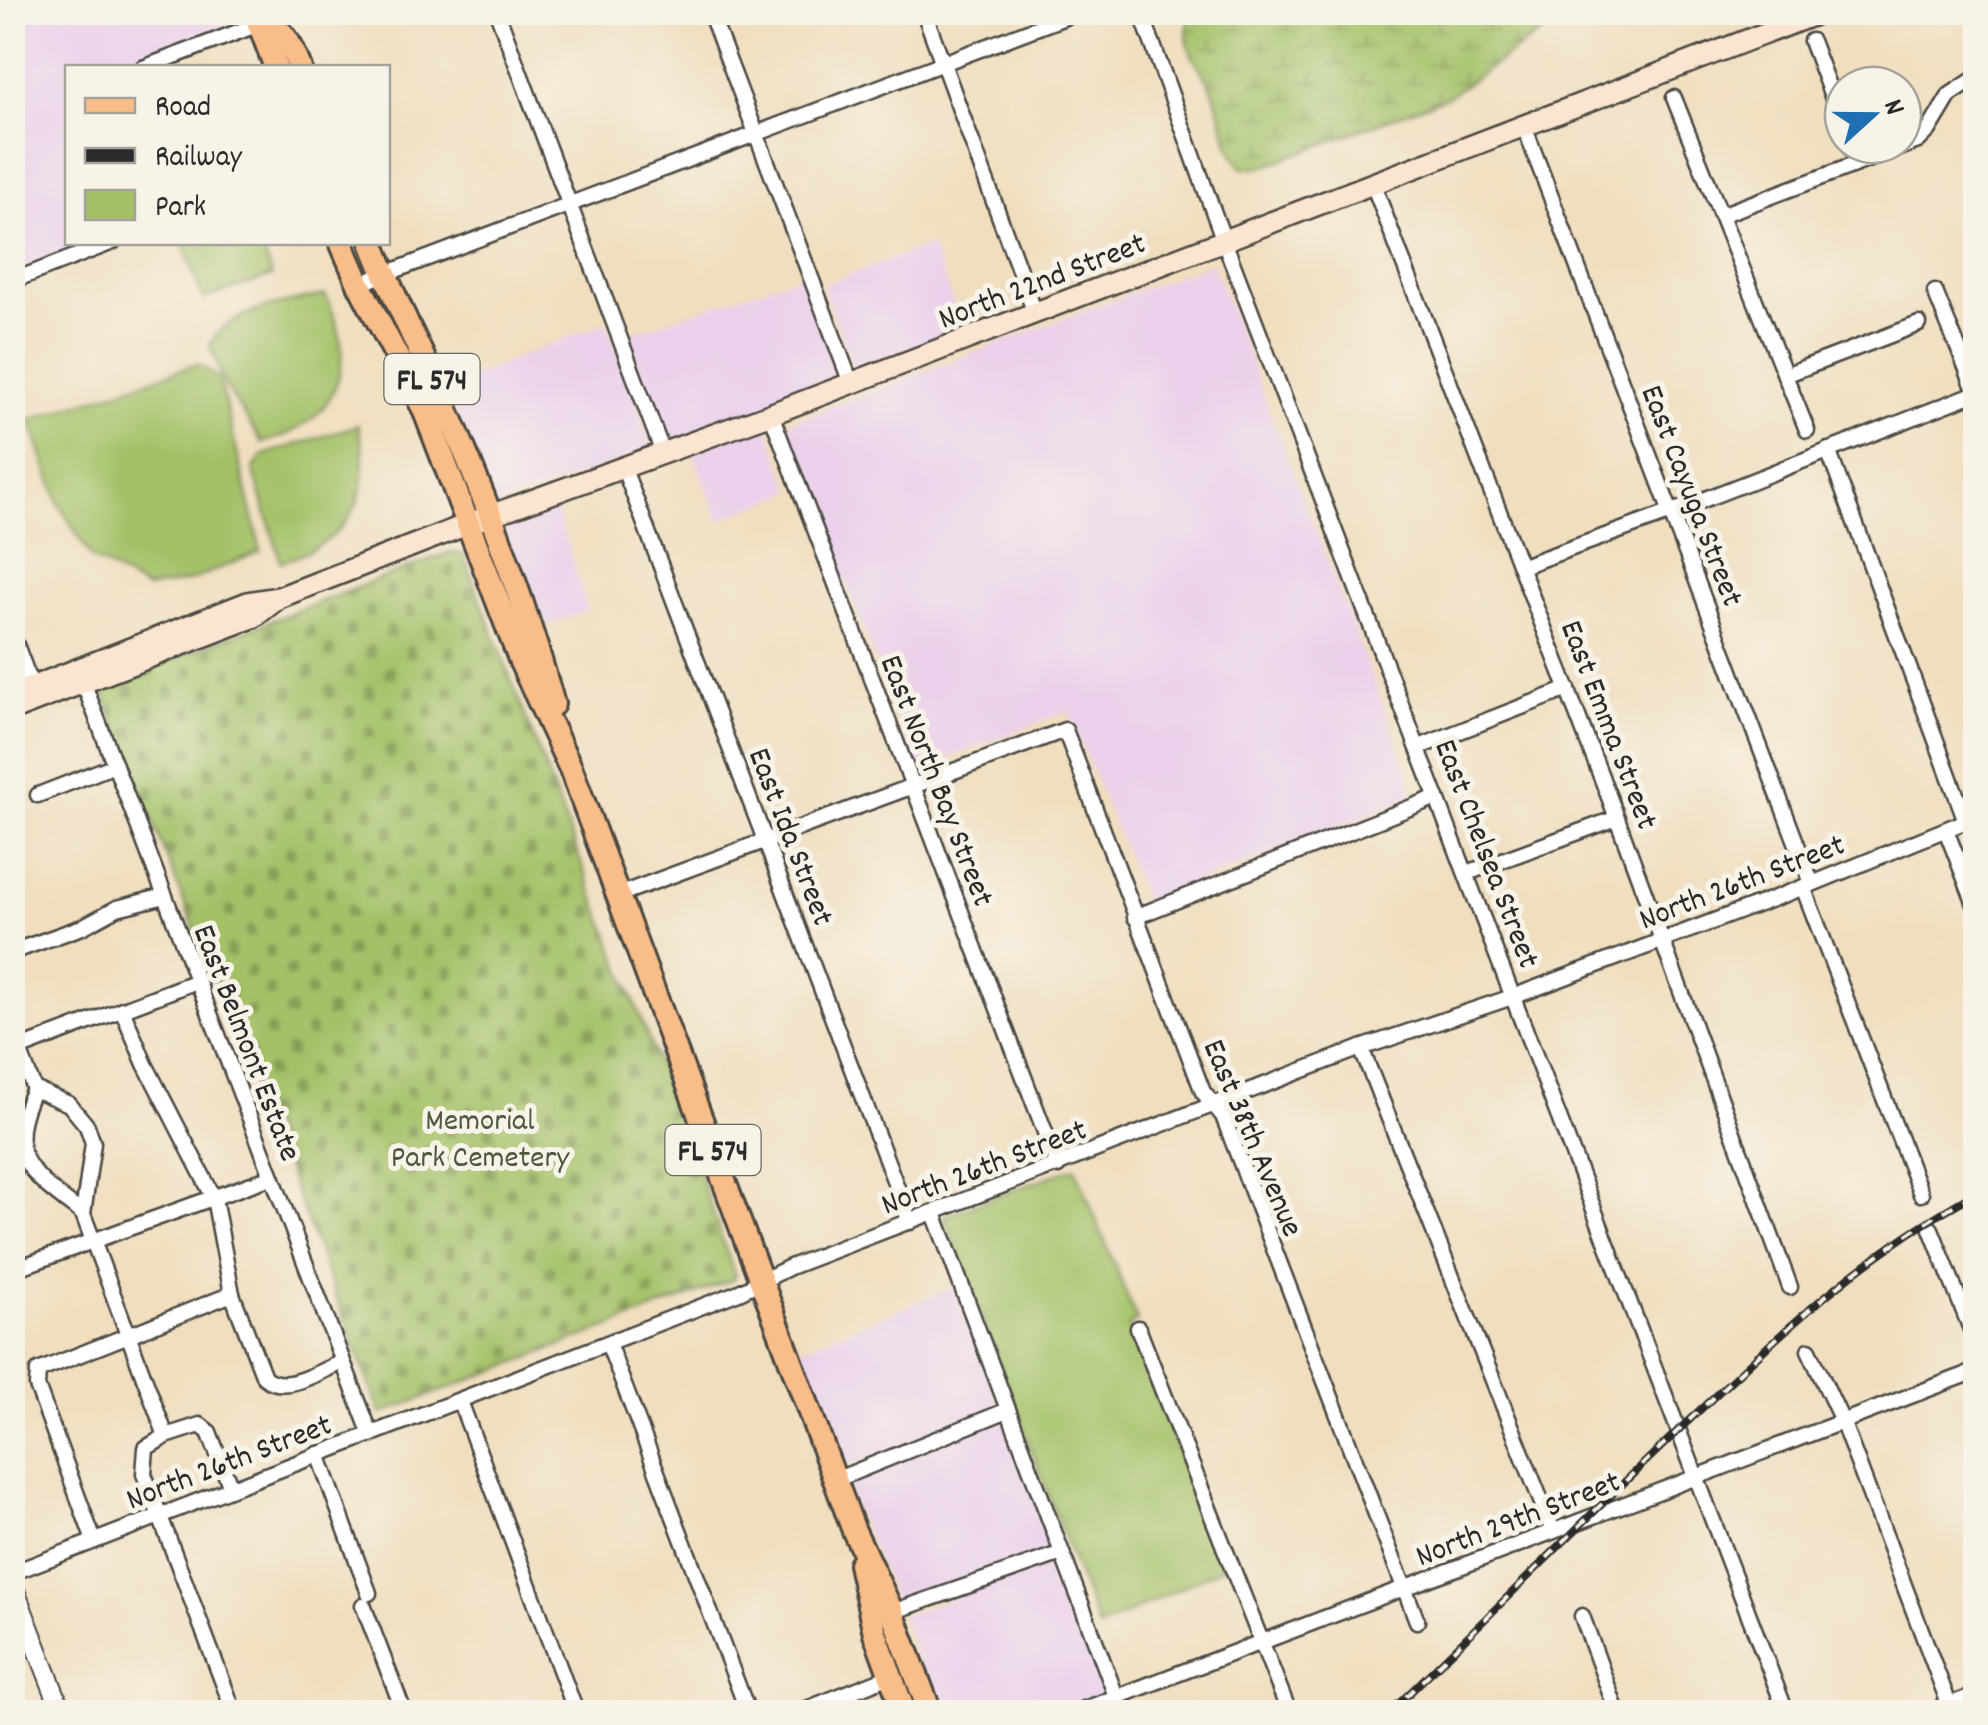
<svg xmlns="http://www.w3.org/2000/svg" width="1988" height="1725" font-family="Dekko,sans-serif">
<style>
.built{fill:#ebd1eb}
.wetland{fill:url(#wetland-marsh);stroke:#68764a;stroke-width:2.5}
.cemetery{fill:url(#cemetery-stones);stroke:#68764a;stroke-width:2.5}
.park{fill:#a4c168;stroke:#68764a;stroke-width:2.5}
.lines{fill:none;stroke-linecap:round;stroke-linejoin:round}
.minor-casing{stroke:#494641;stroke-width:19}
.tertiary-casing{stroke:#494641;stroke-width:22}
.secondary-casing{stroke:#494641;stroke-width:25}
.primary-casing{stroke:#494641;stroke-width:28}
.minor{stroke:#fff;stroke-width:14}
.tertiary{stroke:#fff;stroke-width:18}
.secondary{stroke:#fce5d0;stroke-width:20}
.primary{stroke:#f8bd89;stroke-width:22}
.rail-casing{stroke:#2b2b2b;stroke-width:8}
.rail{stroke:#f7f3e8;stroke-width:4;stroke-dasharray:11;stroke-linecap:butt}
.labels{text-anchor:middle;stroke-width:10;stroke-linejoin:round;paint-order:stroke}
.shield{fill:#f7f3e8;stroke:#686764;stroke-width:2.5}
.shield-label{font-size:30px;font-weight:bold;fill:#2b2b2b}
.street-label{font-size:32px;fill:#2b2b2b;stroke:#f7f3e8}
.park-label{font-size:32px;fill:#4f583d;stroke:#f7f3e8}
</style>
<defs>
<pattern id="wetland-marsh" width="20" height="14" patternUnits="userSpaceOnUse" patternTransform="scale(2.5)"><rect width="20" height="14" fill="#a4c168"/><path d="M1 5h8M5 5V1M11 12h8M15 12V8" fill="none" stroke="#869d56"/></pattern>
<pattern id="cemetery-stones" width="16" height="16" patternUnits="userSpaceOnUse" patternTransform="scale(2.5)"><rect width="16" height="16" fill="#a4c168"/><path d="M2 7V4a2 2 0 0 1 4 0v3zM10 15v-3a2 2 0 0 1 4 0v3z" fill="#869d56"/></pattern>
</defs>
<rect width="100%" height="100%" fill="#f7f3e8"/>
<filter id="ink" filterUnits="userSpaceOnUse"><feTurbulence type="fractalNoise" baseFrequency=".01" numOctaves="2"/><feDisplacementMap in="SourceGraphic" scale="20" xChannelSelector="R" yChannelSelector="G"/><feConvolveMatrix kernelMatrix="1 2 1 2 8 2 1 2 1" color-interpolation-filters="sRGB"/></filter>
<filter id="wash" filterUnits="userSpaceOnUse"><feTurbulence type="fractalNoise" baseFrequency=".0048" numOctaves="4" result="noise"/><feDisplacementMap in="SourceGraphic" scale="40" xChannelSelector="R" yChannelSelector="G"/><feGaussianBlur stdDeviation="2.25" result="paint"/><feColorMatrix in="noise" values="0 0 0 0 0 0 0 0 0 0 0 0 0 0 0 0 0 1.4 0 .05"/><feComposite in="paint" operator="in"/></filter>
<g filter="url(#wash)">
<rect width="100%" height="100%" fill="#f0debe"/>
<g class="built">
<path d="M 13,13 L 249,13 L 250,15 L 130,67 L 68,68 L 68,242 L 90,243 L 13,271 Z"/>
<path d="M 931,245 L 965,332 L 856,373 L 822,285 Z"/>
<path d="M 1212,263 L 1409,773 L 1412,797 L 1146,903 L 1068,711 L 918,770 L 786,424 Z"/>
<path d="M 802,275 L 841,379 L 668,444 L 627,335 Z"/>
<path d="M 606,322 L 653,449 L 494,507 L 445,388 Z"/>
<path d="M 766,423 L 792,491 L 720,520 L 692,451 Z"/>
<path d="M 553,501 L 588,610 L 540,629 L 499,520 Z"/>
<path d="M 954,1288 L 999,1406 L 840,1470 L 795,1351 Z"/>
<path d="M 1003,1419 L 1052,1549 L 896,1603 L 845,1483 Z"/>
<path d="M 1057,1562 L 1107,1694 L 1058,1712 L 938,1712 L 901,1616 Z"/>
</g>
<path class="wetland" d="M 1192,13 L 1192,12 L 1570,13 L 1447,97 L 1262,167 L 1242,168 C 1224,145 1223,113 1211,86 C 1204,73 1191,58 1188,44 C 1186,34 1188,20 1192,13 Z"/>
<path class="cemetery" d="M 450,552 L 463,554 L 690,1147 L 735,1276 L 732,1280 L 381,1414 L 101,686 Z"/>
<g class="park">
<path d="M 183,243 L 261,243 L 272,276 L 203,299 Z"/>
<path d="M 325,295 C 361,364 337,423 262,443 L 225,385 L 210,345 C 226,310 290,302 325,295 Z"/>
<path d="M 197,364 L 219,378 L 261,551 L 190,581 L 146,589 L 91,557 L 59,504 L 30,420 Z"/>
<path d="M 358,425 C 376,496 351,541 281,562 L 253,469 L 263,455 Z"/>
<path d="M 1075,1167 L 1137,1321 L 1129,1325 L 1223,1567 L 1098,1628 L 944,1216 Z"/>
</g>
</g>
<g filter="url(#ink)">
<g class="lines">
<defs>
<g id="minor">
<path d="M 497,12 L 663,453"/>
<path d="M 710,12 L 851,383"/>
<path d="M 924,12 L 1035,313"/>
<path d="M 1141,12 L 1224,241 L 1786,1712"/>
<path d="M 1811,41 L 1843,125"/>
<path d="M 143,68 L 259,24"/>
<path d="M 1674,98 L 1807,430"/>
<path d="M 1524,126 L 1812,884"/>
<path d="M 1850,145 L 1857,163"/>
<path d="M 1373,184 L 1617,818 L 1790,1287"/>
<path d="M 1721,215 L 1918,141 L 1929,130 L 1950,95 L 1976,78"/>
<path d="M 12,281 L 113,242"/>
<path d="M 359,284 L 1078,12"/>
<path d="M 1935,292 L 1976,392"/>
<path d="M 1785,375 L 1919,324"/>
<path d="M 771,414 L 1058,1166"/>
<path d="M 1828,450 L 1966,821"/>
<path d="M 624,469 L 910,1222"/>
<path d="M 1522,566 L 1672,512 L 1976,393"/>
<path d="M 12,634 L 35,695"/>
<path d="M 80,674 L 371,1435"/>
<path d="M 1419,747 L 1568,689"/>
<path d="M 38,795 L 115,765"/>
<path d="M 1946,830 L 1976,907"/>
<path d="M 1467,873 L 1617,818"/>
<path d="M 1803,887 L 1921,1194"/>
<path d="M 618,895 L 1065,730 L 1203,1092 L 1223,1116 L 1417,1621"/>
<path d="M 1135,917 L 1437,797"/>
<path d="M 12,952 L 82,927 L 117,908 L 165,896"/>
<path d="M 122,1009 L 145,1064 L 214,1198 L 232,1294 L 264,1377 C 285,1395 320,1371 342,1362"/>
<path d="M 12,1031 L 34,1089 L 69,1104 L 87,1126 L 93,1143 L 83,1214 L 166,1436"/>
<path d="M 1361,1048 L 1553,1531"/>
<path d="M 13,1051 L 197,981"/>
<path d="M 34,1089 C 1,1157 33,1176 83,1214"/>
<path d="M 934,1213 L 1122,1712"/>
<path d="M 1931,1229 L 1976,1342"/>
<path d="M 12,1270 L 271,1177"/>
<path d="M 1138,1328 L 1289,1712"/>
<path d="M 608,1343 L 748,1712"/>
<path d="M 1809,1350 L 1842,1421 L 1952,1712"/>
<path d="M 460,1401 L 576,1712"/>
<path d="M 318,1454 L 369,1593"/>
<path d="M 835,1480 L 1008,1410"/>
<path d="M 231,1488 L 209,1432 L 200,1425 L 166,1436 L 146,1448 L 144,1474 L 234,1712"/>
<path d="M 94,1541 L 37,1386 L 38,1371 L 232,1294"/>
<path d="M 12,1573 L 739,1292 L 790,1267 L 1361,1048 L 1515,996 L 1812,884 L 1976,817"/>
<path d="M 363,1605 L 404,1712"/>
<path d="M 892,1612 L 1062,1553"/>
<path d="M 1582,1616 L 1617,1712"/>
<path d="M 799,1712 L 890,1676"/>
<path d="M 1077,1712 L 1976,1371"/>
</g>
<g id="tertiary">
<path d="M 12,1583 L 62,1712"/>
<path d="M 1935,1712 L 1976,1697"/>
</g>
<g id="secondary">
<path d="M 12,695 L 249,602 L 280,597 L 489,516 L 771,414 L 1821,12"/>
<path d="M 12,710 L 254,617 L 277,599"/>
</g>
<g id="primary">
<path d="M 255,12 L 276,68"/>
<path d="M 259,24 C 285,25 291,46 300,68"/>
<path d="M 341,242 L 359,284 L 424,409 L 521,662 L 571,769 L 854,1531 L 892,1612 L 930,1712"/>
<path d="M 372,242 C 393,297 420,349 444,403 C 487,500 524,601 553,704"/>
<path d="M 860,1564 L 875,1633 L 904,1712"/>
</g>
</defs>
<use href="#minor" class="minor-casing"/>
<use href="#tertiary" class="tertiary-casing"/>
<use href="#secondary" class="secondary-casing"/>
<use href="#primary" class="primary-casing"/>
<use href="#minor" class="minor"/>
<use href="#tertiary" class="tertiary"/>
<use href="#secondary" class="secondary"/>
<use href="#primary" class="primary"/>
<defs>
<path id="rail" d="M 1390,1712 C 1494,1612 1595,1508 1701,1409 C 1791,1324 1866,1253 1976,1193"/>
</defs>
<use href="#rail" class="rail-casing"/>
<use href="#rail" class="rail"/>
</g>
</g>
<g class="labels">
<g class="shield">
<rect x="384.5" y="354" width="95" height="50" rx="8"/>
<rect x="665.5" y="1125" width="95" height="50" rx="8"/>
</g>
<g class="shield-label">
<text x="432" y="389">FL 574</text>
<text x="713" y="1160">FL 574</text>
</g>
<g class="street-label">
<text transform="translate(1041 279) rotate(-21)" y="11">North 22nd Street</text>
<text transform="translate(1694 495) rotate(69)" y="11">East Cayuga Street</text>
<text transform="translate(1611 724) rotate(69)" y="11">East Emma Street</text>
<text transform="translate(939 780) rotate(69)" y="11">East North Bay Street</text>
<text transform="translate(793 836) rotate(69)" y="11">East Ida Street</text>
<text transform="translate(1489 853) rotate(69)" y="11">East Chelsea Street</text>
<text transform="translate(1741 880) rotate(-21)" y="11">North 26th Street</text>
<text transform="translate(249 1042) rotate(69)" y="11">East Belmont Estate</text>
<text transform="translate(1255 1137) rotate(67)" y="11">East 38th Avenue</text>
<text transform="translate(983 1165) rotate(-21)" y="11">North 26th Street</text>
<text transform="translate(228 1460) rotate(-21)" y="11">North 26th Street</text>
<text transform="translate(1517 1517) rotate(-21)" y="11">North 29th Street</text>
</g>
<g class="park-label">
<text x="480" y="1129">Memorial<tspan x="480" dy="37">Park Cemetery</tspan></text>
</g>
</g>
<rect width="1988" height="1725" fill="none" stroke="#f7f3e8" stroke-width="50"/>
<rect x="65" y="65" width="325" height="180" fill="#f7f3e8" stroke="#a5a39c" stroke-width="2.5"/>
<rect x="85" y="98" width="50" height="15" fill="#f8bd89" stroke="#a5a39c" stroke-width="2.5"/>
<text x="155" y="115" font-size="30" fill="#2b2b2b">Road</text>
<rect x="85" y="148" width="50" height="15" fill="#2b2b2b" stroke="#a5a39c" stroke-width="2.5"/>
<text x="155" y="165" font-size="30" fill="#2b2b2b">Railway</text>
<rect x="85" y="190" width="50" height="30" fill="#a4c168" stroke="#a5a39c" stroke-width="2.5"/>
<text x="155" y="215" font-size="30" fill="#2b2b2b">Park</text>
<g transform="translate(1873 115) rotate(69)"><circle r="48" fill="#f7f3e8" stroke="#a5a39c" stroke-width="2.5"/>
<path d="M0-8L18 38L0 25L-18 38Z" fill="#1f6fb2"/>
<text y="-15" font-size="28" font-weight="bold" text-anchor="middle" fill="#2b2b2b">N</text>
</g>
</svg>
